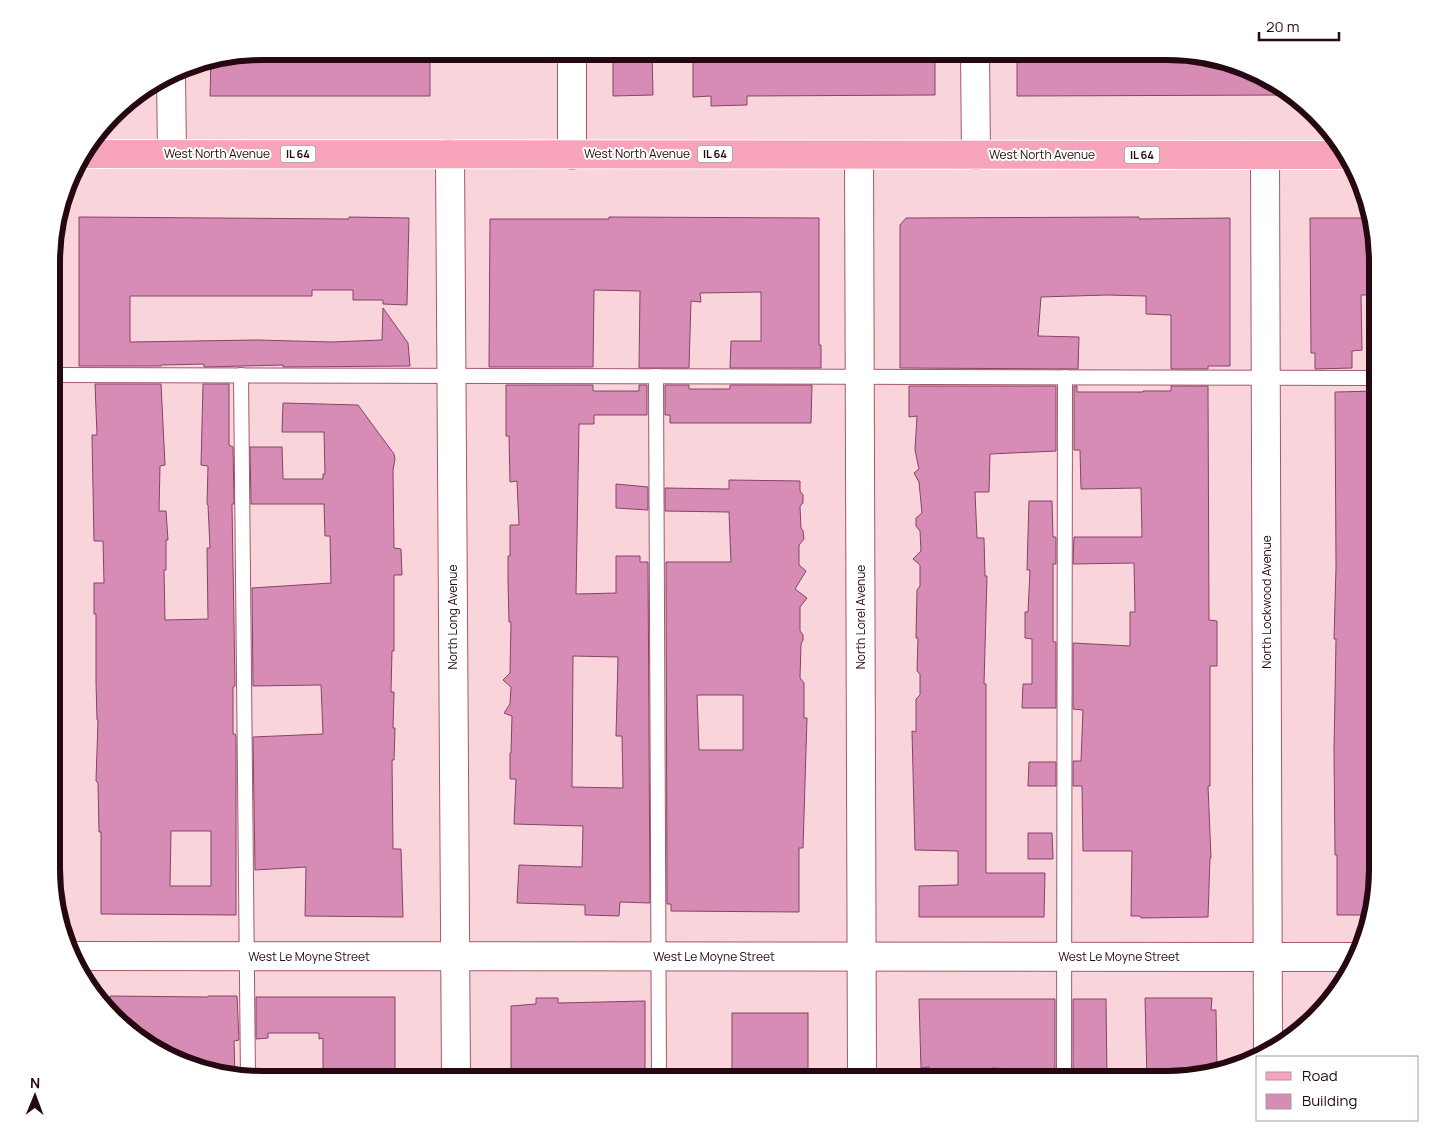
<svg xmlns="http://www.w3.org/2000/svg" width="1429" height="1131" font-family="Manrope,sans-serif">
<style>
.building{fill:#d68cb4;stroke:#864369;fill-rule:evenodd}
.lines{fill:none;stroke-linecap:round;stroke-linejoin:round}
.service-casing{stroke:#a55869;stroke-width:16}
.minor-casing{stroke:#a55869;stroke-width:30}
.primary-casing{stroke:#fff;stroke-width:30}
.service{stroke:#fff;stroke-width:14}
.minor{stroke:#fff;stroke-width:28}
.primary{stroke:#f7a3b9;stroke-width:28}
.labels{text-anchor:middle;stroke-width:4;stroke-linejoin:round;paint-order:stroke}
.shield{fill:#fff;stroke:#675258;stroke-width:1}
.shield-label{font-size:11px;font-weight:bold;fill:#260810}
.street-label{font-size:12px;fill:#260810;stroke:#fff}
.rim{fill:none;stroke:#260810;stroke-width:6}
</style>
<rect width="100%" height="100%" fill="#f9d5db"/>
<g class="building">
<path d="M 262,51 L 430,51 L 430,96 L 210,96 L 211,60 Z"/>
<path d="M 613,51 L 652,51 L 653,95 L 613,96 Z"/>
<path d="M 714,51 L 935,52 L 935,95 L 747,96 L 747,105 L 711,106 L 711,96 L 693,97 L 693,62 L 714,62 Z"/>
<path d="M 1017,52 L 1180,52 L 1247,67 L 1292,95 L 1017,96 Z"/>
<path d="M 79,217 L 349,219 L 349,217 L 409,218 L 407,305 L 383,304 L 383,300 L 353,300 L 353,290 L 312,290 L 312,296 L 130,296 L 130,342 L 257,340 L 332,342 L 382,340 L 383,308 L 408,343 L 410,366 L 283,367 L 283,365 L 204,367 L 204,364 L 161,365 L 161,366 L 79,366 Z"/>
<path d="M 609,217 L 819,218 L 819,345 L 821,345 L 821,368 L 730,368 L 731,341 L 761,341 L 761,292 L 700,293 L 701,302 L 691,301 L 689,368 L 639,368 L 640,291 L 594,290 L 593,367 L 489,367 L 490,219 L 609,219 Z"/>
<path d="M 1139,217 L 1139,219 L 1230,218 L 1230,366 L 1208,366 L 1208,369 L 1171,369 L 1171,315 L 1146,314 L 1146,296 L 1107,295 L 1041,297 L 1038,336 L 1079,337 L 1078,369 L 900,368 L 900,225 L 906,218 Z"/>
<path d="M 1310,218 L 1369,218 L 1378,262 L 1378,295 L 1361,295 L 1362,350 L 1352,351 L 1352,368 L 1315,369 L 1315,353 L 1311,353 Z"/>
<path d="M 95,384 L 161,384 L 165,465 L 160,466 L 159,511 L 166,511 L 168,540 L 166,540 L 166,570 L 164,570 L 165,620 L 208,619 L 207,548 L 210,548 L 208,505 L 207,504 L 208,466 L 201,465 L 203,384 L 229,384 L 229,445 L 233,447 L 234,504 L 232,504 L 235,686 L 233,687 L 233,734 L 235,734 L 236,737 L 236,915 L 101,914 L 101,832 L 99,832 L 98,783 L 96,781 L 98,720 L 97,720 L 96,682 L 96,614 L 94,614 L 94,583 L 104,583 L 103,541 L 94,541 L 92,435 L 97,435 ZM 171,831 L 211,831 L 211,886 L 170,886 Z"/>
<path d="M 506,385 L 593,385 L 593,391 L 639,391 L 639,385 L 647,385 L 647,415 L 594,415 L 594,424 L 579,424 L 576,594 L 616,593 L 616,556 L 640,556 L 640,562 L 648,562 L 650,903 L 620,902 L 619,916 L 585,915 L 585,905 L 517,903 L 519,865 L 582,867 L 583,826 L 514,824 L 516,779 L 510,779 L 510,753 L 511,753 L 512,716 L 504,713 L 510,704 L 511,687 L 503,680 L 510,673 L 511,622 L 509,622 L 508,580 L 508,556 L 510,556 L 510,525 L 519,525 L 517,481 L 510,482 L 509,436 L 506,436 ZM 573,656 L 618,657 L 616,736 L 622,736 L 623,788 L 572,787 Z"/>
<path d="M 665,385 L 689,385 L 689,389 L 730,389 L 730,385 L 812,385 L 811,423 L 670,423 L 670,415 L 665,415 Z"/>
<path d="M 909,386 L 1056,386 L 1056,451 L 990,454 L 989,492 L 975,492 L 977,538 L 984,538 L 985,576 L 987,576 L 984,684 L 986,684 L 986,873 L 1045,873 L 1044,917 L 919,917 L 919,886 L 958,885 L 958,851 L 915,850 L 912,731 L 916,732 L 916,699 L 920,695 L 920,674 L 917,671 L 918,638 L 916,638 L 917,590 L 920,586 L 920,565 L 913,559 L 921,551 L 920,531 L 916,526 L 916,518 L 922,513 L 919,482 L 914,473 L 919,469 L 915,450 L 917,416 L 909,417 Z"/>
<path d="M 1074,386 L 1077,386 L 1077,392 L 1143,392 L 1143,391 L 1171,391 L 1171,386 L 1208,386 L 1209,620 L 1217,621 L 1217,666 L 1210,666 L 1210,786 L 1208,786 L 1211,858 L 1210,858 L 1208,917 L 1141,918 L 1140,916 L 1131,916 L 1132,851 L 1083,851 L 1082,786 L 1073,786 L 1073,761 L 1081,761 L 1083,710 L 1073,709 L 1073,643 L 1130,646 L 1130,612 L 1135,612 L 1134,563 L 1073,564 L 1074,537 L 1142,537 L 1141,488 L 1081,489 L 1080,450 L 1074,450 Z"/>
<path d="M 1378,391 L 1377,883 L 1370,915 L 1337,915 L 1337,855 L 1335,855 L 1334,749 L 1336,639 L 1334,639 L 1336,567 L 1335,392 Z"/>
<path d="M 283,403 L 358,405 L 394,454 L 395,459 L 393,470 L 394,548 L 401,549 L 402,575 L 394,575 L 394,651 L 392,651 L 391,692 L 394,692 L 393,728 L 395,728 L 394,760 L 392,760 L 393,849 L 401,849 L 403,917 L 305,916 L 306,867 L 255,870 L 253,737 L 323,734 L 321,685 L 253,686 L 252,588 L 331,583 L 330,536 L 325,536 L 324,504 L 251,504 L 250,447 L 282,447 L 283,479 L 323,479 L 323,474 L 325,474 L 324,432 L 282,432 Z"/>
<path d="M 729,480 L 800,481 L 800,491 L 803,495 L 803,503 L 800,506 L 801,528 L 803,531 L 804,539 L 799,545 L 799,565 L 806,571 L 795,589 L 807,598 L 800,607 L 800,631 L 803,635 L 803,640 L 801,644 L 800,678 L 804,683 L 804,718 L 807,718 L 803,848 L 799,848 L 799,912 L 671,911 L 671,904 L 667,904 L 666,562 L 731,562 L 729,512 L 665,511 L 665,488 L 729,489 ZM 697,695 L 743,695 L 743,750 L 699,750 Z"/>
<path d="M 616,484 L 648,487 L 648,510 L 616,508 Z"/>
<path d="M 1029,501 L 1052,501 L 1053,537 L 1056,537 L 1056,564 L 1053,564 L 1053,642 L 1056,642 L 1056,708 L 1022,708 L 1023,684 L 1032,684 L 1032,639 L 1025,638 L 1025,612 L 1028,612 L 1030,570 L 1027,570 Z"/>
<path d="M 1029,762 L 1056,762 L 1056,786 L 1028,786 Z"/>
<path d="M 1028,833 L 1052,833 L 1053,859 L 1028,859 Z"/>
<path d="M 110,996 L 208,997 L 208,996 L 237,996 L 239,1040 L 234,1041 L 235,1076 L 182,1064 L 123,1027 L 110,1010 Z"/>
<path d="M 256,997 L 395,997 L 395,1079 L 323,1079 L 323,1038 L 319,1039 L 319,1033 L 268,1033 L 268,1038 L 256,1039 Z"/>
<path d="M 536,998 L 558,998 L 558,1003 L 645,1001 L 645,1080 L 511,1079 L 511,1006 L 536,1004 Z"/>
<path d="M 1145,998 L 1212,998 L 1211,1010 L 1216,1010 L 1217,1070 L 1167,1080 L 1147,1080 Z"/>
<path d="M 919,999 L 1055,999 L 1055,1071 L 992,1068 L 992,1076 L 929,1076 L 929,1067 L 921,1068 Z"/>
<path d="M 1073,999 L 1106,999 L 1107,1080 L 1082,1080 L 1082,1073 L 1073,1072 Z"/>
<rect x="732" y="1013" width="76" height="67"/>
</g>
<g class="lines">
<defs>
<g id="service">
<path d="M 53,375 L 1378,378"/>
<path d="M 241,375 L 248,1079"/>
<path d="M 656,376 L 659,1080"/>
<path d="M 1064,1080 L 1065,377"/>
</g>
<g id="minor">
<path d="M 975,52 L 976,155"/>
<path d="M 171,76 L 172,154"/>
<path d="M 450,154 L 456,1079"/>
<path d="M 572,155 L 572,51"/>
<path d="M 859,155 L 862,1080"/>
<path d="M 1265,155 L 1268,1049"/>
<path d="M 71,956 L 1357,957"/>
</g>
<path id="primary" d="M 82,154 L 1343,155"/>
</defs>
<use href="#service" class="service-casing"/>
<use href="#minor" class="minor-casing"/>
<use href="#primary" class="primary-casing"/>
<use href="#service" class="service"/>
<use href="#minor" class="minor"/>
<use href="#primary" class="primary"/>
</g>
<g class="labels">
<g class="shield">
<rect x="280.5" y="145.5" width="35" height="17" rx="4"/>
<rect x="697.5" y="145.5" width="35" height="17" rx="4"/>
<rect x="1124.5" y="146.5" width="35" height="17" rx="4"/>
</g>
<g class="shield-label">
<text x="298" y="158">IL 64</text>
<text x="715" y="158">IL 64</text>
<text x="1142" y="159">IL 64</text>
</g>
<g class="street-label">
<text x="217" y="158">West North Avenue</text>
<text x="637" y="158">West North Avenue</text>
<text x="1042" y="159">West North Avenue</text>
<text transform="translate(1267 602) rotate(-90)" y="4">North Lockwood Avenue</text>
<text transform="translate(453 617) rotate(-90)" y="4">North Long Avenue</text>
<text transform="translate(861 617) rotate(-90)" y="4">North Lorel Avenue</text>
<text x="309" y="961">West Le Moyne Street</text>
<text x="714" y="961">West Le Moyne Street</text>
<text x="1119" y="961">West Le Moyne Street</text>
</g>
</g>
<path d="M0 0H1429V1131H0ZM262 60H1167A202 202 0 0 1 1369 262V869A202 202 0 0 1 1167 1071H262A202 202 0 0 1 60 869V262A202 202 0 0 1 262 60Z" fill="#fff" fill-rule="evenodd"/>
<path class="rim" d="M262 60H1167A202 202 0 0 1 1369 262V869A202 202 0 0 1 1167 1071H262A202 202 0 0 1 60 869V262A202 202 0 0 1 262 60Z"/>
<rect x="1256" y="1056" width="162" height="65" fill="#ffffff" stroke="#a89c9f"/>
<rect x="1266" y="1072" width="25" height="8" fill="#f7a3b9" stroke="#a89c9f"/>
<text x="1302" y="1081" font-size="15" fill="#260810">Road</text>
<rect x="1266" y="1094" width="25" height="15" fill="#d68cb4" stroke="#a89c9f"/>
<text x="1302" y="1106" font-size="15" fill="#260810">Building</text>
<g transform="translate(35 1096) rotate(1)" stroke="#ffffff" stroke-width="4" paint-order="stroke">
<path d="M0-4L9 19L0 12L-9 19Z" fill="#260810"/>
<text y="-8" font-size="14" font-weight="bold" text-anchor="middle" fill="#260810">N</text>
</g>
<path d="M1259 32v8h80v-8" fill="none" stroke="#260810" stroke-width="2.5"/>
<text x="1266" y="32" font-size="15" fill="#260810" stroke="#ffffff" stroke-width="4" paint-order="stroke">20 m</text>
</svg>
